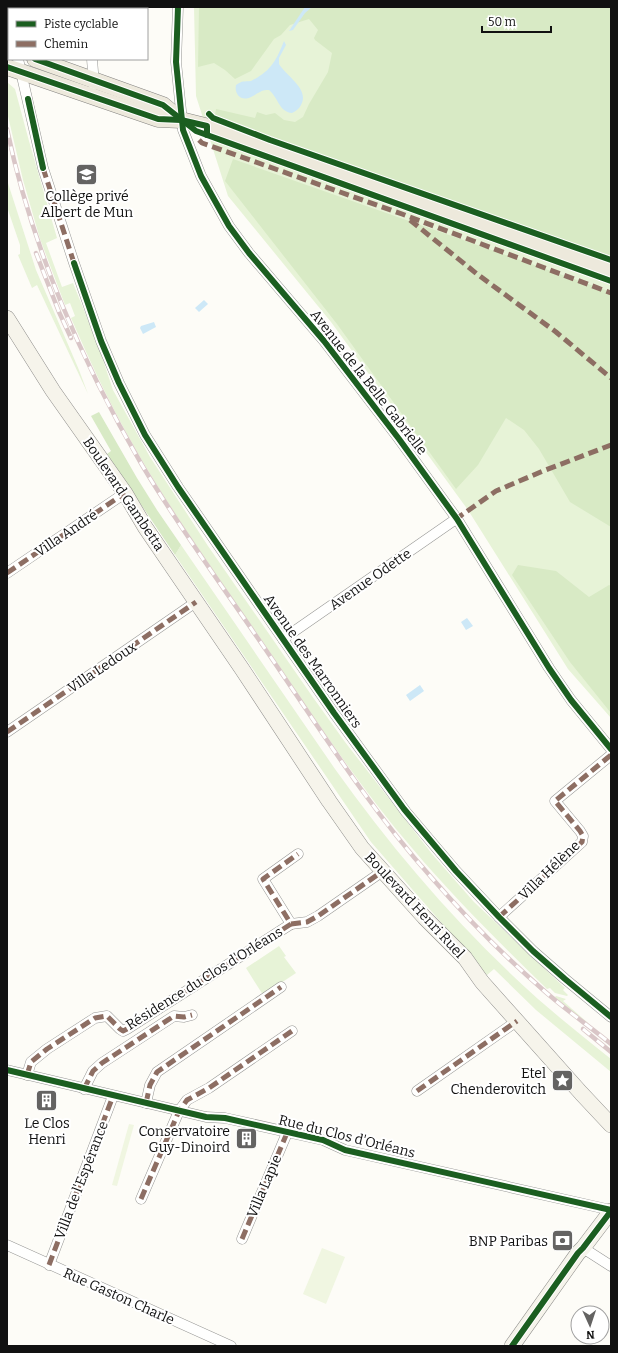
<svg xmlns="http://www.w3.org/2000/svg" width="618" height="1353" font-family="Bitter,serif">
<style>
.green{fill:#e7f3d7}
.forest{fill:#d8eac5}
.pitch{fill:#f0f6e1}
.water{fill:#cde8f7}
.lines{fill:none;stroke-linecap:round;stroke-linejoin:round}
.street-casing{stroke:#979795;stroke-width:11}
.secondary-casing{stroke:#8e8d8b;stroke-width:16}
.primary-casing{stroke:#858482;stroke-width:17}
.street{stroke:#fffffe;stroke-width:10}
.secondary{stroke:#f6f4eb;stroke-width:15}
.primary{stroke:#ede9dc;stroke-width:16}
.rail-casing{stroke:#d9c6c7;stroke-width:4.5}
.rail{stroke:#fff;stroke-width:3;stroke-dasharray:9;stroke-linecap:butt}
.quiet{stroke:#8d6e63;stroke-width:5;stroke-dasharray:10 5;stroke-linecap:butt}
.cycleway-casing{stroke:#fff;stroke-width:8}
.cycleway{stroke:#1b5e20;stroke-width:6}
.labels{text-anchor:middle;stroke-width:4;stroke-linejoin:round;paint-order:stroke}
.poi-label{font-size:14px;fill:#111;stroke:#fff;text-anchor:end}
.street-label{font-size:14px;fill:#111;stroke:#fff}
</style>
<rect width="100%" height="100%" fill="#fdfcf7"/>
<g class="green">
<path d="M 194,7 L 611,7 L 611,718 L 568,669 L 468,510 L 331,322 L 228,196 L 196,96 Z"/>
<path d="M 7,82 L 15,89 L 29,141 L 57,238 L 46,243 L 62,287 L 73,283 L 98,345 L 113,390 L 150,457 L 208,546 L 312,696 L 345,742 L 432,854 L 474,902 L 565,988 L 563,990 L 568,995 L 567,996 L 555,993 L 550,988 L 547,989 C 501,944 454,898 412,848 C 356,783 309,710 261,639 C 214,572 166,505 127,434 C 106,396 88,357 71,318 L 75,316 L 70,303 L 65,305 L 40,239 L 23,180 L 7,112 Z"/>
<path d="M 7,180 L 36,270 L 79,370 L 88,394 L 37,285 L 32,288 L 18,255 L 20,254 L 20,245 L 7,207 Z"/>
<path d="M 181,545 L 335,769 C 394,852 462,931 538,999 C 562,1020 586,1039 611,1059 L 611,1072 L 536,1010 L 494,969 L 487,975 L 371,842 L 175,555 Z"/>
<path d="M 279,946 L 286,956 L 284,957 L 296,973 L 263,995 L 246,968 Z"/>
<path d="M 556,996 L 566,999 L 563,1001 L 588,1023 L 587,1024 L 555,997 Z"/>
</g>
<g class="forest">
<path d="M 199,7 L 611,7 L 611,258 L 246,130 L 215,115 L 216,109 L 255,118 L 257,112 L 266,115 L 275,113 L 284,120 L 295,122 L 303,117 L 309,104 L 328,72 L 332,53 L 315,40 L 314,38 L 318,30 L 309,19 L 290,25 L 281,35 L 274,39 L 251,71 L 235,79 L 225,70 L 214,63 L 198,67 Z"/>
<path d="M 233,159 L 611,292 L 611,527 L 570,502 L 539,449 L 524,430 L 506,418 L 478,465 L 456,489 L 337,324 L 225,181 Z"/>
<path d="M 99,412 L 137,478 L 157,510 L 181,545 L 175,555 L 107,454 L 111,451 L 91,416 Z"/>
<path d="M 518,565 L 556,571 L 589,597 L 609,585 L 611,586 L 611,713 L 570,662 L 512,575 Z"/>
</g>
<g class="pitch">
<path d="M 129,1124 L 134,1125 L 117,1186 L 112,1185 Z"/>
<path d="M 322,1248 L 345,1257 L 326,1304 L 303,1294 Z"/>
</g>
<g class="water">
<path d="M 305,7 L 312,7 L 305,13 L 293,30 L 289,31 Z"/>
<path d="M 284,41 L 286,45 L 279,58 L 279,64 C 286,76 310,89 301,105 C 299,109 296,111 292,113 C 279,112 278,97 269,90 C 266,90 263,90 260,92 C 257,93 254,96 251,97 C 241,102 234,94 236,85 C 243,80 243,82 251,81 C 271,71 276,61 284,41 Z"/>
<path d="M 204,300 L 208,304 L 199,312 L 195,308 Z"/>
<path d="M 154,322 L 156,327 L 143,334 L 140,328 L 141,326 Z"/>
<path d="M 467,618 L 473,626 L 466,630 L 461,622 Z"/>
<path d="M 420,685 L 424,691 L 410,701 L 406,695 Z"/>
</g>
<g class="lines">
<defs>
<g id="street">
<path d="M 88,7 L 88,9"/>
<path d="M 178,7 L 176,62 L 183,130 L 201,176 L 229,226 L 249,253 L 324,341 L 399,439 L 457,519 L 549,668 L 571,700 L 611,749"/>
<path d="M 18,59 L 43,168 L 74,263 L 101,341 L 119,383 L 145,435 L 178,487 L 334,713 L 406,812 L 456,871 L 499,917 L 533,951 L 565,979 L 611,1017"/>
<path d="M 92,59 L 94,85"/>
<path d="M 7,573 L 125,493"/>
<path d="M 283,639 L 456,519"/>
<path d="M 7,732 L 196,602"/>
<path d="M 499,917 L 582,842 L 583,836 L 580,831 L 555,801 L 611,755"/>
<path d="M 291,924 L 307,922 L 318,916 L 383,871"/>
<path d="M 7,1070 L 206,1117 L 225,1118 L 323,1140 L 345,1150 L 611,1210"/>
<path d="M 27,1075 L 31,1062 L 47,1049 L 95,1018 L 107,1016 L 120,1029 L 123,1031 L 127,1029 L 291,924 L 263,879 L 298,854"/>
<path d="M 84,1089 L 93,1071 L 102,1063 L 174,1016 L 184,1017 L 192,1015"/>
<path d="M 417,1091 L 517,1021"/>
<path d="M 146,1103 L 150,1085 L 157,1072 L 281,987"/>
<path d="M 141,1199 L 179,1111 L 187,1100 L 209,1088 L 292,1031"/>
<path d="M 242,1239 L 287,1133"/>
<path d="M 7,1245 L 231,1346"/>
<path d="M 583,1248 L 611,1266"/>
<path d="M 49,1265 L 113,1096"/>
</g>
<g id="secondary">
<path d="M 7,318 L 53,391 L 125,493 L 145,527 L 242,669 L 329,801 L 362,848 L 424,917 L 465,958 L 482,982 L 581,1093 L 611,1125"/>
<path d="M 512,1346 L 578,1253 L 583,1248 L 611,1211"/>
</g>
<g id="primary">
<path d="M 7,49 L 9,50"/>
<path d="M 35,59 L 163,105 L 181,120"/>
<path d="M 7,67 L 158,119 L 181,120 L 209,127 L 611,272"/>
</g>
</defs>
<use href="#street" class="street-casing"/>
<use href="#secondary" class="secondary-casing"/>
<use href="#primary" class="primary-casing"/>
<use href="#street" class="street"/>
<use href="#secondary" class="secondary"/>
<use href="#primary" class="primary"/>
<defs>
<g id="rail">
<path d="M 7,129 C 31,245 82,363 142,465 C 177,524 218,580 257,637 C 313,718 365,803 431,877 C 464,915 503,955 541,988 C 563,1008 588,1025 611,1044"/>
<path d="M 36,253 L 59,312 L 71,338"/>
<path d="M 583,1029 L 611,1052"/>
</g>
</defs>
<use href="#rail" class="rail-casing"/>
<use href="#rail" class="rail"/>
<g class="quiet">
<path d="M 199,140 L 202,143 L 402,214 L 611,293"/>
<path d="M 43,168 L 74,263"/>
<path d="M 410,220 L 477,274 L 556,332 L 611,378"/>
<path d="M 457,520 L 456,519 L 496,491 L 543,471 L 611,445"/>
<path d="M 7,573 L 125,493"/>
<path d="M 7,732 L 196,602"/>
<path d="M 499,917 L 582,842 L 583,836 L 580,831 L 555,801 L 611,755"/>
<path d="M 291,924 L 307,922 L 318,916 L 383,871"/>
<path d="M 27,1075 L 31,1062 L 47,1049 L 95,1018 L 107,1016 L 120,1029 L 123,1031 L 127,1029 L 291,924 L 263,879 L 298,854"/>
<path d="M 84,1089 L 93,1071 L 102,1063 L 174,1016 L 184,1017 L 192,1015"/>
<path d="M 417,1091 L 517,1021"/>
<path d="M 146,1103 L 150,1085 L 157,1072 L 281,987"/>
<path d="M 141,1199 L 179,1111 L 187,1100 L 209,1088 L 292,1031"/>
<path d="M 242,1239 L 287,1133"/>
<path d="M 49,1265 L 113,1096"/>
</g>
<defs>
<g id="cycleway">
<path d="M 178,7 L 176,62 L 183,130 L 201,176 L 229,226 L 249,253 L 324,341 L 399,439 L 457,519 L 549,668 L 571,700 L 611,749"/>
<path d="M 35,59 L 163,105 L 196,131 L 207,135 L 611,281"/>
<path d="M 7,67 L 158,119 L 181,120 L 207,126 L 207,135"/>
<path d="M 28,99 L 43,168"/>
<path d="M 209,114 L 213,118 L 270,140 L 611,260"/>
<path d="M 74,263 L 101,341 L 119,383 L 145,435 L 178,487 L 334,713 L 404,809 L 456,871 L 499,917 L 533,951 L 565,979 L 611,1017"/>
<path d="M 7,1070 L 206,1117 L 225,1118 L 323,1140 L 345,1150 L 611,1210"/>
<path d="M 512,1346 L 578,1253 L 583,1248 L 611,1211"/>
</g>
</defs>
<use href="#cycleway" class="cycleway-casing"/>
<use href="#cycleway" class="cycleway"/>
</g>
<defs>
<symbol id="school-square" viewBox="-11 -11 22 22"><rect x="-9" y="-9" width="18" height="18" rx="4" fill="#646362" stroke="#fff"/><path d="M0-5L7-2L0 1L-7-2ZM-4 1L0 2.5L4 1V4Q0 6-4 4Z" fill="#fff"/></symbol>
<symbol id="sight-square" viewBox="-11 -11 22 22"><rect x="-9" y="-9" width="18" height="18" rx="4" fill="#646362" stroke="#fff"/><path d="M0-6L1.8-2.2L6-1.7L2.9 1.2L3.7 5.4L0 3.3L-3.7 5.4L-2.9 1.2L-6-1.7L-1.8-2.2Z" fill="#fff"/></symbol>
<symbol id="building-square" viewBox="-11 -11 22 22"><rect x="-9" y="-9" width="18" height="18" rx="4" fill="#646362" stroke="#fff"/><path d="M-4-6H4V6H1V3H-1V6H-4ZM-2.5-4.3h1.7v1.8h-1.7ZM.8-4.3h1.7v1.8H.8ZM-2.5-1h1.7V.8h-1.7ZM.8-1h1.7V.8H.8Z" fill="#fff"/></symbol>
<symbol id="bank-square" viewBox="-11 -11 22 22"><rect x="-9" y="-9" width="18" height="18" rx="4" fill="#646362" stroke="#fff"/><path d="M-6-4H6V4H-6ZM0-2.3a2.3 2.3 0 1 0 0 4.6a2.3 2.3 0 1 0 0-4.6Z" fill="#fff"/></symbol>
</defs>
<g fill-rule="evenodd">
<use href="#school-square" x="74" y="162" width="25" height="25"/>
<use href="#sight-square" x="550" y="1068" width="25" height="25"/>
<use href="#building-square" x="34" y="1088" width="25" height="25"/>
<use href="#building-square" x="234" y="1126" width="25" height="25"/>
<use href="#bank-square" x="550" y="1228" width="25" height="25"/>
</g>
<g class="labels">
<g class="poi-label">
<text x="87" y="201" text-anchor="middle">Collège privé<tspan x="87" dy="16">Albert de Mun</tspan></text>
<text x="546" y="1078">Etel<tspan x="546" dy="16">Chenderovitch</tspan></text>
<text x="47" y="1128" text-anchor="middle">Le Clos<tspan x="47" dy="16">Henri</tspan></text>
<text x="230" y="1136">Conservatoire<tspan x="230" dy="16">Guy-Dinoird</tspan></text>
<text x="548" y="1246">BNP Paribas</text>
</g>
<g class="street-label">
<text transform="translate(369 382) rotate(52)" y="5">Avenue de la Belle Gabrielle</text>
<text transform="translate(124 494) rotate(56)" y="5">Boulevard Gambetta</text>
<text transform="translate(66 533) rotate(-34)" y="5">Villa André</text>
<text transform="translate(370 579) rotate(-35)" y="5">Avenue Odette</text>
<text transform="translate(313 661) rotate(55)" y="5">Avenue des Marronniers</text>
<text transform="translate(102 667) rotate(-34)" y="5">Villa Ledoux</text>
<text transform="translate(549 870) rotate(-44)" y="5">Villa Hélène</text>
<text transform="translate(415 905) rotate(47)" y="5">Boulevard Henri Ruel</text>
<text transform="translate(204 978) rotate(-32)" y="5">Résidence du Clos d'Orléans</text>
<text transform="translate(347 1136) rotate(14)" y="5">Rue du Clos d'Orléans</text>
<text transform="translate(81 1180) rotate(-69)" y="5">Villa de l'Espérance</text>
<text transform="translate(264 1186) rotate(-67)" y="5">Villa Lapie</text>
<text transform="translate(119 1296) rotate(24)" y="5">Rue Gaston Charle</text>
</g>
</g>
<rect width="618" height="1353" fill="none" stroke="#111111" stroke-width="16"/>
<rect x="8" y="8" width="140" height="52" fill="#ffffff" stroke="#a0a0a0"/>
<rect x="16" y="21" width="20" height="6" fill="#1b5e20" stroke="#a0a0a0"/>
<text x="44" y="28" font-size="12" fill="#111111">Piste cyclable</text>
<rect x="16" y="41" width="20" height="6" fill="#8d6e63" stroke="#a0a0a0"/>
<text x="44" y="48" font-size="12" fill="#111111">Chemin</text>
<g transform="translate(590 1325) rotate(177)"><circle r="19" fill="#ffffff" stroke="#a0a0a0"/>
<path d="M0-3L7 15L0 10L-7 15Z" fill="#646362"/>
<text y="-6" font-size="11" font-weight="bold" text-anchor="middle" fill="#111111">N</text>
</g>
<path d="M482 26v6h69v-6" fill="none" stroke="#111111" stroke-width="2"/>
<text x="488" y="26" font-size="12" fill="#111111" stroke="#ffffff" stroke-width="3" paint-order="stroke">50 m</text>
</svg>
